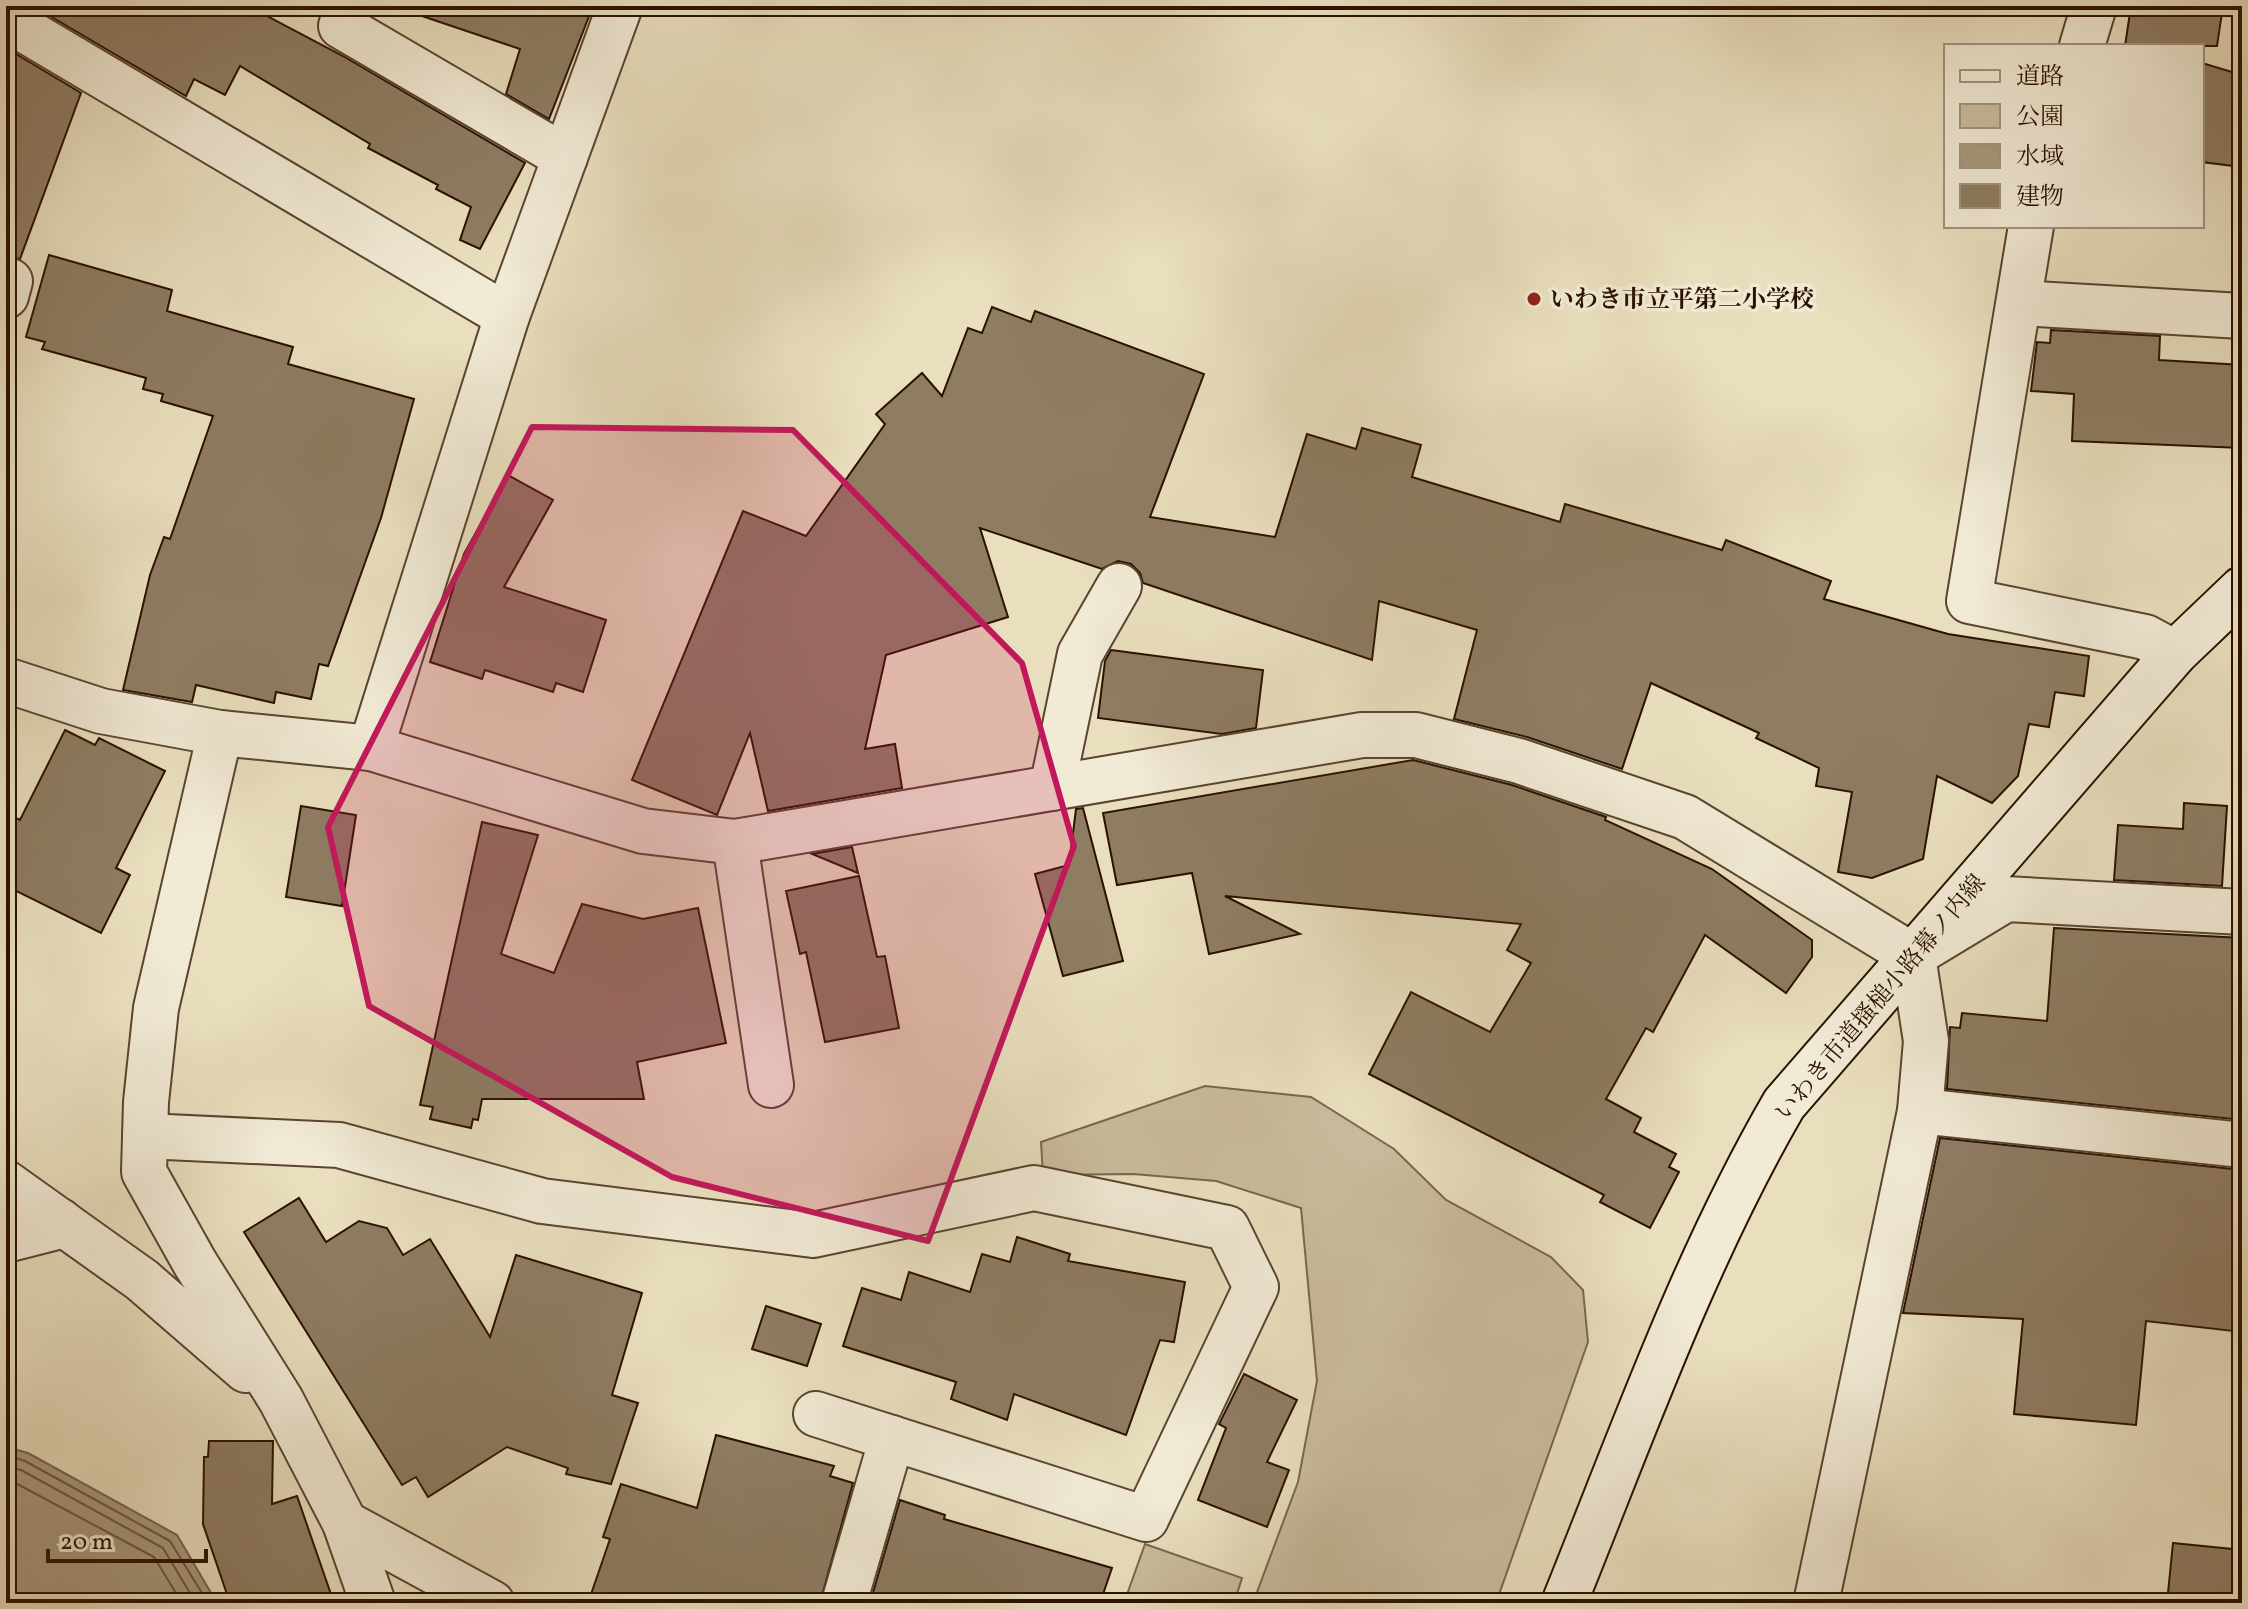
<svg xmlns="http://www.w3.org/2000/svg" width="2248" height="1609" font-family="Vollkorn,'Noto Serif JP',serif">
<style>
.green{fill:#c9bc9e;stroke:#7a664f;stroke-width:2}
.water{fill:#a8997d;stroke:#76634b;stroke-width:2}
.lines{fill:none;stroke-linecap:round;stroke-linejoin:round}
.shore{stroke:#6a553e;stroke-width:2}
.building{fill:#8e7c63;stroke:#2b1100;stroke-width:2}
.street-casing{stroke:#5a4430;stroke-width:48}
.secondary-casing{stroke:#2b1100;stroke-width:48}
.street{stroke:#f1ead5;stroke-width:44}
.secondary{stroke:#f1ead5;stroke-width:44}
.marked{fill:#c2185b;fill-opacity:0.2;stroke:#c2185b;stroke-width:6;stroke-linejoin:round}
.poi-dot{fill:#8f2418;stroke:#f1ead5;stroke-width:3}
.labels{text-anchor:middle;stroke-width:7;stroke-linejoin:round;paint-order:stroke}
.poi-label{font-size:24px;font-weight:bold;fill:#2b1100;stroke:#f1ead5;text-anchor:start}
.street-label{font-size:24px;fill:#2b1100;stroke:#f1ead5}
</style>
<rect width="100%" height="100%" fill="#e9dfbe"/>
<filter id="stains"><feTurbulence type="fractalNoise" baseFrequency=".0025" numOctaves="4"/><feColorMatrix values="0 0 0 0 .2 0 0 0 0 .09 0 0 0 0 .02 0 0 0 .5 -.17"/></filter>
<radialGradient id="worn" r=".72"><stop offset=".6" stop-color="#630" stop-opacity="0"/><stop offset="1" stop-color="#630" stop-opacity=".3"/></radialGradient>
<g class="green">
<path d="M 1205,1086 L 1311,1097 L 1394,1149 L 1446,1200 L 1551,1257 L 1583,1290 L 1588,1342 L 1496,1603 L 1253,1603 L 1298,1482 L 1317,1381 L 1301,1208 L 1216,1181 L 1133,1174 L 1043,1175 L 1041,1142 Z"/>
<path d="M 1145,1544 L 1242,1578 L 1234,1603 L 1124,1603 Z"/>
</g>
<path class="water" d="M 6,1447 L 28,1453 L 177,1535 L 217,1603 L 6,1603 Z"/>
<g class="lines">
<g class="shore">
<path d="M 6,1455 L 25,1461 L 170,1541 L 208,1603"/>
<path d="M 6,1466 L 21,1470 L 163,1548 L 196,1603"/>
<path d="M 6,1478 L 154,1557 L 182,1603"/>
</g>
</g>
<g class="building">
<path d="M 33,6 L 248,6 L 343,56 L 525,163 L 480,249 L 460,240 L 471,207 L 436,189 L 438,185 L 368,148 L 370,144 L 240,66 L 225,95 L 194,79 L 186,96 Z"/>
<path d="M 414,6 L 593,6 L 549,119 L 506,94 L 520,49 L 413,13 Z"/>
<path d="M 2131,6 L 2223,6 L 2217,46 L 2125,46 Z"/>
<path d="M 6,48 L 81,93 L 20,259 L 6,257 Z"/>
<path d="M 2202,63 L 2242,75 L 2242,167 L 2202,162 Z"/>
<path d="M 49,255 L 172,290 L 167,311 L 293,347 L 288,364 L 414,399 L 381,518 L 328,666 L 319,664 L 311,699 L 276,692 L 274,703 L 196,685 L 192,702 L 123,690 L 150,575 L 164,537 L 170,539 L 213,416 L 161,401 L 163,394 L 143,389 L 146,378 L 42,349 L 45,342 L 26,337 Z"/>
<path d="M 992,307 L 1031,322 L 1035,311 L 1204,374 L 1150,517 L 1275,537 L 1307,434 L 1356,449 L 1362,428 L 1421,445 L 1412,477 L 1560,522 L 1565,504 L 1722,550 L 1726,540 L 1831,581 L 1824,599 L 1948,634 L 2089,656 L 2084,696 L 2055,692 L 2049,727 L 2029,724 L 2018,776 L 1992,803 L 1937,776 L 1923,859 L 1872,878 L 1838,872 L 1852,792 L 1816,786 L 1819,768 L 1756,738 L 1759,733 L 1651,683 L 1622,769 L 1527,737 L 1454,719 L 1477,630 L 1379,601 L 1372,660 L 1143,583 L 1140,573 L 1131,564 L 1118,561 L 1102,569 L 980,528 L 1008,617 L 886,655 L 865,749 L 895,744 L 902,788 L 768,811 L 750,733 L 717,815 L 632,780 L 743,511 L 806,536 L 885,424 L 876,414 L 922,373 L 942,396 L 968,328 L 982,333 Z"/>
<path d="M 2051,330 L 2160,336 L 2159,360 L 2242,365 L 2242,448 L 2072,441 L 2074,394 L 2031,391 L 2037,342 L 2050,343 Z"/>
<path d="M 508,475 L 553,500 L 504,587 L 606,620 L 583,692 L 556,683 L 553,692 L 485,670 L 482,679 L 430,662 L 464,554 Z"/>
<path d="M 1111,650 L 1263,670 L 1256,728 L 1222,734 L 1098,718 L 1105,661 Z"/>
<path d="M 65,730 L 95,745 L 99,738 L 165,771 L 116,868 L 130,875 L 101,933 L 6,886 L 6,813 L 20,820 Z"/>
<path d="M 1413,760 L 1512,785 L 1606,817 L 1605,820 L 1712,869 L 1812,940 L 1812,957 L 1786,993 L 1705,935 L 1653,1032 L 1646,1028 L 1606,1099 L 1641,1118 L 1634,1132 L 1676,1154 L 1669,1167 L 1679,1172 L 1650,1228 L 1600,1202 L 1604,1195 L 1369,1074 L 1411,992 L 1490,1032 L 1531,963 L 1507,950 L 1521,924 L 1225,896 L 1300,934 L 1209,954 L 1192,873 L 1117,885 L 1103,813 Z"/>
<path d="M 2184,803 L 2227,806 L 2222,886 L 2114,880 L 2118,825 L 2183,829 Z"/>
<path d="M 301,806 L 356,815 L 342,906 L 286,897 Z"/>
<path d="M 1083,808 L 1123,961 L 1063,976 L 1035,874 L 1069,865 L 1076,809 Z"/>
<path d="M 482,822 L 538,835 L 501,954 L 554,973 L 582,904 L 643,919 L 698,908 L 726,1043 L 637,1062 L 644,1099 L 482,1099 L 478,1120 L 473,1119 L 471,1128 L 430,1119 L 433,1107 L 420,1105 Z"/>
<path d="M 852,847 L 858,873 L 812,854 Z"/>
<path d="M 859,876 L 877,957 L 885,956 L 899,1028 L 825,1042 L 806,952 L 800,954 L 786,891 Z"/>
<path d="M 2054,928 L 2242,938 L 2242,1120 L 1947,1089 L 1950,1027 L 1960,1028 L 1962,1013 L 2047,1021 Z"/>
<path d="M 1940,1138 L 2242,1170 L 2242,1332 L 2146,1321 L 2136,1425 L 2014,1414 L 2023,1319 L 1903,1313 Z"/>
<path d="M 299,1198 L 326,1242 L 359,1221 L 387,1228 L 403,1255 L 430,1239 L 490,1337 L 516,1255 L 642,1293 L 612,1395 L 638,1403 L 611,1484 L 566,1474 L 568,1468 L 507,1447 L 428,1497 L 416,1477 L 402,1485 L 244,1232 Z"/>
<path d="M 1017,1237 L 1070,1254 L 1068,1261 L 1185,1282 L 1174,1342 L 1160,1340 L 1126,1435 L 1014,1394 L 1007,1420 L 951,1399 L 956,1382 L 843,1346 L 862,1288 L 901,1300 L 909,1272 L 970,1292 L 982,1254 L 1010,1262 Z"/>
<path d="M 766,1306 L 821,1324 L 807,1366 L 752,1349 Z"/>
<path d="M 1244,1374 L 1297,1400 L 1267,1462 L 1289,1470 L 1267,1527 L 1198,1500 L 1226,1428 L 1219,1424 Z"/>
<path d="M 716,1435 L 834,1466 L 830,1476 L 853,1483 L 820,1603 L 588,1603 L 610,1539 L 603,1537 L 621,1484 L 697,1508 Z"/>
<path d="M 209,1441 L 273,1441 L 272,1504 L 297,1496 L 334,1603 L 230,1603 L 203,1524 L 204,1457 L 208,1457 Z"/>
<path d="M 900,1500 L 945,1515 L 944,1519 L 1112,1568 L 1100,1603 L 870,1603 Z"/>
<path d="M 2173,1543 L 2242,1550 L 2242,1603 L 2167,1603 Z"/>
</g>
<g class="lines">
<defs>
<g id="street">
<path d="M 348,6 L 341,26 L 565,157"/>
<path d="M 6,19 L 507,316"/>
<path d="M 2082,46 L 2094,6"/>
<path d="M 2031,226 L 1969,601 L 2145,637 L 2175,653"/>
<path d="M 6,296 L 10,281"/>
<path d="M 2019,303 L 2242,316"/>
<path d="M 6,680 L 101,711 L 220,733 L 371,748 L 643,831 L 735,842 L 1362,735 L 1416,735 L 1519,761 L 1685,817 L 1913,956"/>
<path d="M 220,733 L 156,1008 L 146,1102 L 144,1172 L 195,1263 L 281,1400 L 345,1523 L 373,1603"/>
<path d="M 371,748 L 507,316 L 620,6"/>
<path d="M 1052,788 L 1080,654 L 1119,586"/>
<path d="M 735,842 L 771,1085"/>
<path d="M 1925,948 L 2006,899 L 2242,912"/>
<path d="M 1920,1111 L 2242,1145"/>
<path d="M 145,1136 L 339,1145 L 542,1201 L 813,1235 L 1034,1188 L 1227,1228 L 1256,1287 L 1146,1519 L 816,1414"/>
<path d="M 6,1183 L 142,1280 L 246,1370"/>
<path d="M 6,1240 L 53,1228 L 60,1221"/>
<path d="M 345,1523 L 492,1603"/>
<path d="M 844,1603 L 892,1438"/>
<path d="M 1816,1603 L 1920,1111 L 1926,1041 L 1913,956"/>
</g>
<path id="secondary" d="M 1564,1603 C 1632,1435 1693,1261 1784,1104 L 2175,653 L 2242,589"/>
</defs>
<use href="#street" class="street-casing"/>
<use href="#secondary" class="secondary-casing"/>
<use href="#street" class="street"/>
<use href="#secondary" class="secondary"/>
</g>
<path class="marked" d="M 532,427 L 793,430 L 1022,663 L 1074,846 L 928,1241 L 672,1177 L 369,1006 L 328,827 Z"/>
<circle class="poi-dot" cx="1534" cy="299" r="8"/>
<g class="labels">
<g class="poi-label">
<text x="1550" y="307">いわき市立平第二小学校</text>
</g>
<g class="street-label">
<text transform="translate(1880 997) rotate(-50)" y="8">いわき市道搔槌小路幕ノ内線</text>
</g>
</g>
<rect width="2248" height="1609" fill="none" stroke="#e9dfbe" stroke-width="32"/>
<rect x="8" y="8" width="2232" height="1593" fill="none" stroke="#2b1100" stroke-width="4"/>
<rect x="16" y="16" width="2216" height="1577" fill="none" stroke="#2b1100" stroke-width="2"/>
<rect x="1944" y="44" width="260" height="184" fill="#f1ead5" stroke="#a29380" stroke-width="2"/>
<rect x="1960" y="70" width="40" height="12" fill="#f1ead5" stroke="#a29380" stroke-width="2"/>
<text x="2016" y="84" font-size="24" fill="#2b1100">道路</text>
<rect x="1960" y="104" width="40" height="24" fill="#c9bc9e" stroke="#a29380" stroke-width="2"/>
<text x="2016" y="124" font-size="24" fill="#2b1100">公園</text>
<rect x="1960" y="144" width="40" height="24" fill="#a8997d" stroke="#a29380" stroke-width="2"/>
<text x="2016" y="164" font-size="24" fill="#2b1100">水域</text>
<rect x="1960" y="184" width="40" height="24" fill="#8e7c63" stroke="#a29380" stroke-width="2"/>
<text x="2016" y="204" font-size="24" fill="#2b1100">建物</text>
<path d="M48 1549v12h158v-12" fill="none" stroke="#2b1100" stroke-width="4"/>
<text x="60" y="1549" font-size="24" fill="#2b1100" stroke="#f1ead5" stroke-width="6" paint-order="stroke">20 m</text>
<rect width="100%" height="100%" filter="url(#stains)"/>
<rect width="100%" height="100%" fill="url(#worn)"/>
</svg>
